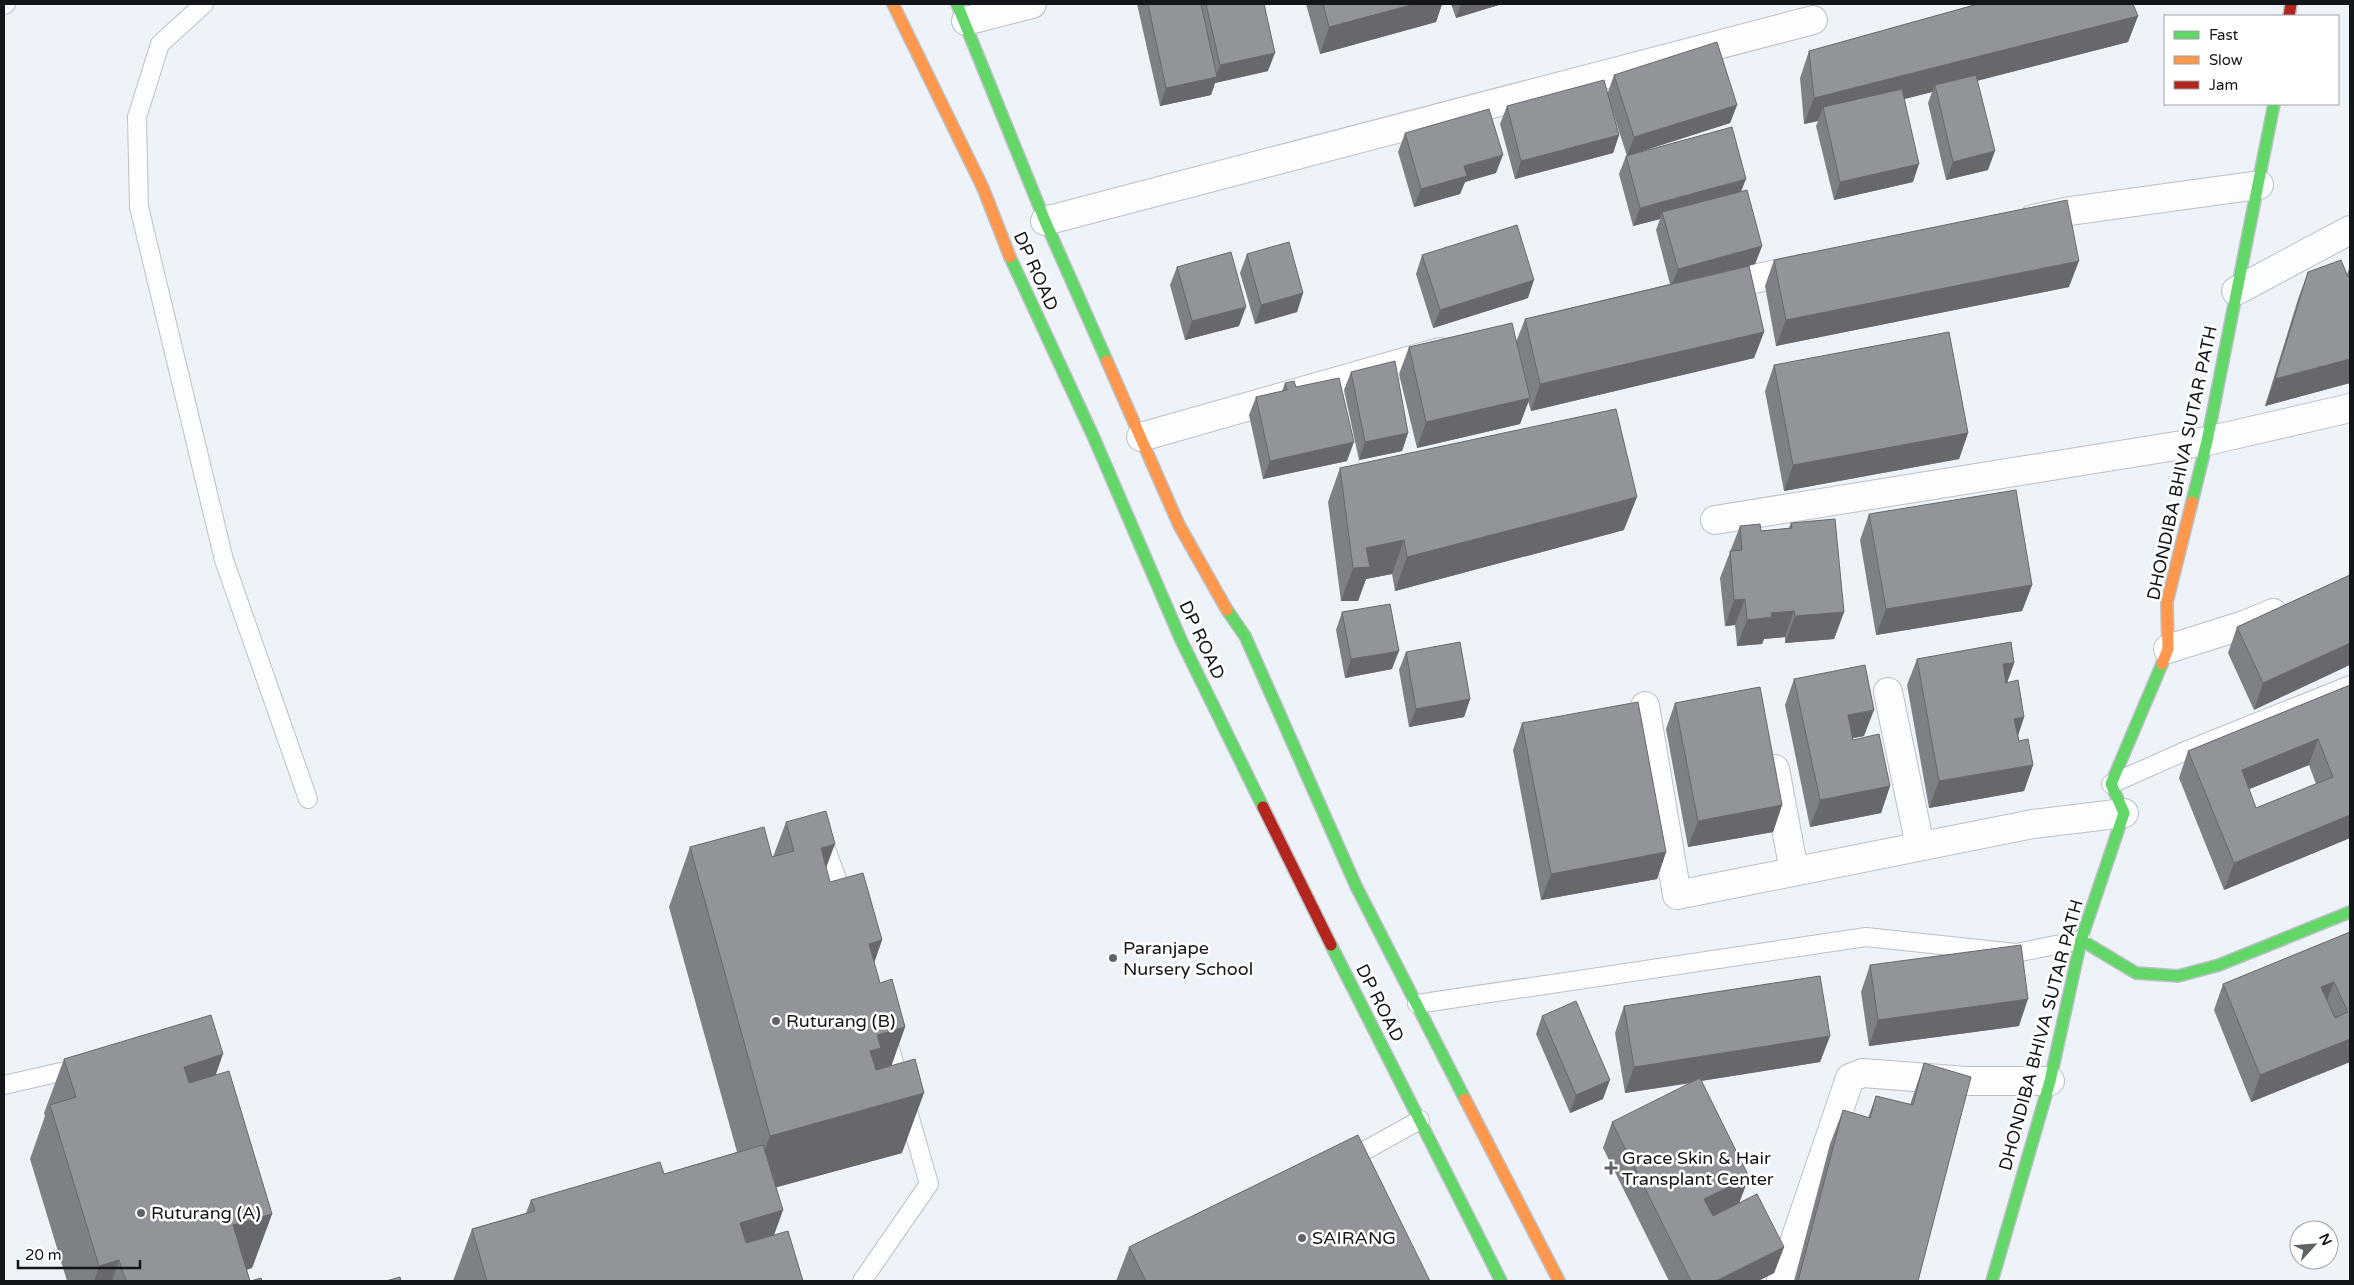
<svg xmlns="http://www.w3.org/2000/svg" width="2354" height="1285" font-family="'Varela Round',sans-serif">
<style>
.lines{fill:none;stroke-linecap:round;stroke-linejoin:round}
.lane-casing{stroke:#bbc0c6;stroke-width:20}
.street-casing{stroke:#bbc0c6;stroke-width:30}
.fast-casing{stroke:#bbc0c6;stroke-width:14}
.slow-casing{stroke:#bbc0c6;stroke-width:14}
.jam-casing{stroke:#bbc0c6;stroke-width:14}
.lane{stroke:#fcfdfe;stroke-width:18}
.street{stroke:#fcfdfe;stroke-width:28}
.fast{stroke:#63d668;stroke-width:11}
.slow{stroke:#ff974d;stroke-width:11}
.jam{stroke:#b3261e;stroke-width:11}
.wall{fill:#7d8084;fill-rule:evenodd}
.shaded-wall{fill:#66686c}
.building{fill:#91959a;stroke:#66686c;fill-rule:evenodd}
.poi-dot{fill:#5f6368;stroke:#fff;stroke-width:2}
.labels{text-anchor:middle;stroke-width:5;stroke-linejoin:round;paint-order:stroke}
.street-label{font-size:18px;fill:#12151a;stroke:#fff}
.poi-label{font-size:18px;fill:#12151a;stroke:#fff;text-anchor:start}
</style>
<rect width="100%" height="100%" fill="#eef3fa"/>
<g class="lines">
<defs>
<g id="lane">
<path d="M 204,4 L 160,44 L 137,117 L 139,207 L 224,560 L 308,799"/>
<path d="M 4,5 L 6,4"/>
<path d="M 2111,784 L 2190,749 L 2350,685"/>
<path d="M 822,838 L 845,901"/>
<path d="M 1417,1004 L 1866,937 L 2016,953 L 2081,940"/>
<path d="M 4,1085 L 83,1067"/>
<path d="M 1346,1161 L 1420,1120"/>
<path d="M 862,1281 L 929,1184 L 887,1038"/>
</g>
<g id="street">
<path d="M 966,21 L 1032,4"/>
<path d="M 2033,219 L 2070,211 L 2259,185"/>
<path d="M 1045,221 L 1813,20"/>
<path d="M 1716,287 L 1805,268"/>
<path d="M 2236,291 L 2350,230"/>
<path d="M 1141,437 L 1440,352"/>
<path d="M 1715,520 L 2207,441 L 2350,408"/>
<path d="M 2168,649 L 2247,624 L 2273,613"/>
<path d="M 1888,692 L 1920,846"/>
<path d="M 1645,706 L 1677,895 L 2033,824 L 2124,813"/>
<path d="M 1775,769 L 1794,871"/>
<path d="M 1781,1281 L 1850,1078 L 1863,1073 L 1966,1081 L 2050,1081"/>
</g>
<g id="fast">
<path d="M 957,4 L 1045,221 L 1107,361"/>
<path d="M 1010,257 L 1094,438 L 1181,640 L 1263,807"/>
<path d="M 2192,502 L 2207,441 L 2274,104"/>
<path d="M 1227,610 L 1245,636 L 1356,886 L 1465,1099"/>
<path d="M 2081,940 L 2136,973 L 2178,976 L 2219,965 L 2350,912"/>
<path d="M 1331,945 L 1501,1281"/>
<path d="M 1992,1281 L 2050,1081 L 2081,940 L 2124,813 L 2111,784 L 2162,664"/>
</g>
<g id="slow">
<path d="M 893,4 L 983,188 L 1010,257"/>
<path d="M 1107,361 L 1179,525 L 1227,610"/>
<path d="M 2162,664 L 2168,649 L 2167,602 L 2192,502"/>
<path d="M 1465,1099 L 1559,1281"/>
</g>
<g id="jam">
<path d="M 2289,16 L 2291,4"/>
<path d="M 1263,807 L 1331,945"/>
</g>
</defs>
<use href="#lane" class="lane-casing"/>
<use href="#street" class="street-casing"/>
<use href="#fast" class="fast-casing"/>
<use href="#slow" class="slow-casing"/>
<use href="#jam" class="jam-casing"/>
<use href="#lane" class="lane"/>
<use href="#street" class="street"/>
<use href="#fast" class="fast"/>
<use href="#slow" class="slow"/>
<use href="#jam" class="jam"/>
</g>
<g class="wall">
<path d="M 1137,4 L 1264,4 L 1268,71 L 1215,83 L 1211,95 L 1160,106 Z"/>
<path d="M 1306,4 L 1442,4 L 1436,22 L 1320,54 Z"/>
<path d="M 1451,4 L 1502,4 L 1456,18 Z"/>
<path d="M 2138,16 L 2128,42 L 1977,81 L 1988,170 L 1946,180 L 1928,103 L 1932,92 L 1904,99 L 1913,182 L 1834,200 L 1816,126 L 1818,121 L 1804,124 L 1800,78 L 1809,51 Z"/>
<path d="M 1614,75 L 1737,105 L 1730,123 L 1627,156 L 1611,106 L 1619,135 L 1613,153 L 1515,179 L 1500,124 L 1507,106 L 1608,92 Z"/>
<path d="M 1405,133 L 1496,173 L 1465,182 L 1460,194 L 1414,207 L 1398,152 Z"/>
<path d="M 1626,156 L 1741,191 L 1762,246 L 1755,264 L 1749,266 L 1764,332 L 1754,358 L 1531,411 L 1528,401 L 1520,424 L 1417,448 L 1399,374 L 1409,347 L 1516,342 L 1525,319 L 1670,284 L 1656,230 L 1660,219 L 1633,226 L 1619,174 Z"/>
<path d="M 1247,254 L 1303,293 L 1297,312 L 1255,324 L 1240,273 Z"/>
<path d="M 1422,255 L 1528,298 L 1433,328 L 1416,274 Z"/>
<path d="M 1774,260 L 2069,287 L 1776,346 L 1765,286 Z"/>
<path d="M 2350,265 L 2350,383 L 2265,406 L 2298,299 L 2308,272 L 2347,275 Z"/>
<path d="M 1177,267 L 1239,326 L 1185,340 L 1170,285 Z"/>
<path d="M 1774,365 L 1968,433 L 1959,459 L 1784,491 L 1765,391 Z"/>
<path d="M 1351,372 L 1408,433 L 1402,451 L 1359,460 L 1344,390 Z"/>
<path d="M 1285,383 L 1296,387 L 1347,461 L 1263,479 L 1249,415 L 1256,397 L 1282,391 Z"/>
<path d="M 1340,468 L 1624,530 L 1395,591 L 1392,574 L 1366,579 L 1358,601 L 1341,601 L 1328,502 Z"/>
<path d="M 1869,514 L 2032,585 L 2022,611 L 1876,635 L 1860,540 Z"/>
<path d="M 1791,523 L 1844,612 L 1834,639 L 1785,643 L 1785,637 L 1764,639 L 1762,644 L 1737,646 L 1735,625 L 1725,626 L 1720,578 L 1740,526 L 1761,531 L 1789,528 Z"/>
<path d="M 2350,575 L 2254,710 L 2228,653 L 2237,627 Z"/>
<path d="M 1342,612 L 1392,669 L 1345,678 L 1336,630 Z"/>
<path d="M 1406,652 L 1470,699 L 1464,717 L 1409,727 L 1399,670 Z"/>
<path d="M 1917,659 L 2014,663 L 2007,682 L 2024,717 L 2018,736 L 2019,741 L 2033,765 L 2024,791 L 1929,808 L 1907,685 Z"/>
<path d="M 1794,679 L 1864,736 L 1853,738 L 1853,740 L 1890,786 L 1881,813 L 1810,827 L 1785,705 Z"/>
<path d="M 2350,685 L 2350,838 L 2224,890 L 2179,778 L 2188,751 ZM 2309,765 L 2316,784 L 2256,808 L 2249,789 Z"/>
<path d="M 1675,703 L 1782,805 L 1773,832 L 1688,847 L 1666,729 Z"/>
<path d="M 1522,723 L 1666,852 L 1657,879 L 1541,900 L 1513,750 Z"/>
<path d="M 786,822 L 826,868 L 830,882 L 882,940 L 874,963 L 880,983 L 905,1027 L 891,1066 L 902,1153 L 776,1187 L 783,1210 L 774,1235 L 803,1281 L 453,1281 L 472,1229 L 526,1213 L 531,1200 L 664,1174 L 737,1152 L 669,907 L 690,847 L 772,857 L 773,857 Z"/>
<path d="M 2350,932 L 2350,1062 L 2251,1102 L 2214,1010 L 2223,984 Z"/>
<path d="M 1870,965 L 2019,1026 L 1869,1046 L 1861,992 Z"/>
<path d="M 1624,1006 L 1830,1036 L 1820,1062 L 1701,1081 L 1749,1177 L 1739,1203 L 1784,1247 L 1774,1273 L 1758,1281 L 1669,1281 L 1603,1148 L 1612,1122 L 1692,1083 L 1625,1093 L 1615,1033 Z"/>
<path d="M 1542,1016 L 1603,1099 L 1570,1113 L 1536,1034 Z"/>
<path d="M 64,1059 L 216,1075 L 272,1214 L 252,1268 L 246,1270 L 250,1281 L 67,1281 L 30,1159 L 45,1116 L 44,1113 Z"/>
<path d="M 1924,1063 L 1918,1281 L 1794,1281 L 1830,1144 L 1843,1110 L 1868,1118 L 1876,1096 L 1910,1105 Z"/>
<path d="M 1129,1247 L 1430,1281 L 1116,1281 Z"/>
</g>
<g class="shaded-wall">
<path d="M 1415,4 L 1442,4 L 1436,22 L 1320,54 L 1329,27 Z"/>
<path d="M 1461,4 L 1502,4 L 1456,18 Z"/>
<path d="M 2138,16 L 2128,42 L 1936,91 L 1935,85 L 1932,92 L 1826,119 L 1823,107 L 1818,121 L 1804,124 L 1814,98 Z"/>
<path d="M 1275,53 L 1268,71 L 1215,83 L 1211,95 L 1160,106 L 1166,88 L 1216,77 L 1220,65 Z"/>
<path d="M 1737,105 L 1730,123 L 1627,156 L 1634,137 Z"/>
<path d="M 1619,135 L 1613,153 L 1515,179 L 1521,161 Z"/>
<path d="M 1995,151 L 1988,170 L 1946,180 L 1953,162 Z"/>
<path d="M 1503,155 L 1496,173 L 1465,182 L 1460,194 L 1414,207 L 1421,189 L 1464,166 Z"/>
<path d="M 1919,164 L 1913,182 L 1834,200 L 1840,182 Z"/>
<path d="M 1746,179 L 1739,197 L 1662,212 L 1660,219 L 1633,226 L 1640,208 Z"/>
<path d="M 1762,246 L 1755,264 L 1671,287 L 1678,269 Z"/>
<path d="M 2079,261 L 2069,287 L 1776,346 L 1786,320 Z"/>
<path d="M 1534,280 L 1528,298 L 1433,328 L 1440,310 Z"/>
<path d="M 1303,293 L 1297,312 L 1255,324 L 1261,305 Z"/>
<path d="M 1246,307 L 1239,326 L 1185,340 L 1192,321 Z"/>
<path d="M 1764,332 L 1754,358 L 1531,411 L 1540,384 Z"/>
<path d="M 2350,359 L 2350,383 L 2265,406 L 2275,379 Z"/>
<path d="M 1530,398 L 1520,424 L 1417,448 L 1426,422 Z"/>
<path d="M 1408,433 L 1402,451 L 1359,460 L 1365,442 Z"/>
<path d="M 1968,433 L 1959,459 L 1784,491 L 1793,465 Z"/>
<path d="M 1354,442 L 1347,461 L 1263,479 L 1270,461 Z"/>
<path d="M 1637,497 L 1624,530 L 1395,591 L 1407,557 Z"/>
<path d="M 1404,540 L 1392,574 L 1366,579 L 1358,601 L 1341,601 L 1353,568 L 1366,548 Z"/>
<path d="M 2032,585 L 2022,611 L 1876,635 L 1886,609 Z"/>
<path d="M 1745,599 L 1735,625 L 1725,626 L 1734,600 Z"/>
<path d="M 1794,611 L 1785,637 L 1764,639 L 1762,644 L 1737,646 L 1747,620 L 1771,613 Z"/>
<path d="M 1844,612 L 1834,639 L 1785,643 L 1795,616 Z"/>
<path d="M 2350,643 L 2350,665 L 2254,710 L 2263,683 Z"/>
<path d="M 1399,651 L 1392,669 L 1345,678 L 1351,659 Z"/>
<path d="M 2014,663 L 2005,689 L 2003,664 Z"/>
<path d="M 1470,699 L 1464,717 L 1409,727 L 1416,709 Z"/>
<path d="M 1874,710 L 1864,736 L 1839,741 L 1848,715 Z"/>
<path d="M 2024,717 L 2015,744 L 2014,719 Z"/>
<path d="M 2318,739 L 2309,765 L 2232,796 L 2242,770 Z"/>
<path d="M 2033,765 L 2024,791 L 1929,808 L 1939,781 Z"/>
<path d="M 1890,786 L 1881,813 L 1810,827 L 1820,800 Z"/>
<path d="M 1782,805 L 1773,832 L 1688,847 L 1698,821 Z"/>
<path d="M 2350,815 L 2350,838 L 2224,890 L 2234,863 Z"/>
<path d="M 835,844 L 813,903 L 821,848 Z"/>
<path d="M 1666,852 L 1657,879 L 1541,900 L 1551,874 Z"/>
<path d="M 882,940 L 861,1000 L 869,944 Z"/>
<path d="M 2334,982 L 2324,1008 L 2321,987 Z"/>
<path d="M 2028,999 L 2019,1026 L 1869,1046 L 1878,1020 Z"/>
<path d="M 905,1027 L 884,1087 L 865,1091 L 870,1051 L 877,1035 Z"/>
<path d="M 1830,1036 L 1820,1062 L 1625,1093 L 1634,1067 Z"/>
<path d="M 2350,1039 L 2350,1062 L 2251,1102 L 2260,1075 Z"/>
<path d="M 223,1054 L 204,1109 L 164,1121 L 184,1067 Z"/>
<path d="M 1610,1080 L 1603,1099 L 1570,1113 L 1576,1095 Z"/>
<path d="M 924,1093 L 902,1153 L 748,1195 L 770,1136 Z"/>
<path d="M 1749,1177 L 1739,1203 L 1694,1225 L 1704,1199 Z"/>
<path d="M 783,1210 L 761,1270 L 721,1281 L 740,1223 Z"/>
<path d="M 272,1214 L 252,1268 L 213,1280 L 233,1225 Z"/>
<path d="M 1784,1247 L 1774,1273 L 1758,1281 L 1716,1281 Z"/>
<path d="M 119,1260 L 112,1281 L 94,1281 L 99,1266 Z"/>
</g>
<g class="building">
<path d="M 1148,4 L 1201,4 L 1217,77 L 1166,88 Z"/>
<path d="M 1206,4 L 1264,4 L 1275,53 L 1220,65 Z"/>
<path d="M 1323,4 L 1415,4 L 1329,27 Z"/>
<path d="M 1978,4 L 2133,4 L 2138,16 L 1814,98 L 1809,51 Z"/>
<path d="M 1717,42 L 1737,105 L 1634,137 L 1614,75 Z"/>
<path d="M 1976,75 L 1995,151 L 1953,162 L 1935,85 Z"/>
<path d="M 1604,80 L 1619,135 L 1521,161 L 1507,106 Z"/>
<path d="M 1902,89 L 1919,164 L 1840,182 L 1823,107 Z"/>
<path d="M 1489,109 L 1503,155 L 1464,166 L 1467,176 L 1421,189 L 1405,133 Z"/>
<path d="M 1732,127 L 1746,179 L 1640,208 L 1626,156 Z"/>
<path d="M 1747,190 L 1762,246 L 1678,269 L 1662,212 Z"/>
<path d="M 2067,200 L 2079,261 L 1786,320 L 1774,260 Z"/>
<path d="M 1517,225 L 1534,280 L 1440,310 L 1422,255 Z"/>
<path d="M 1289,242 L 1303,293 L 1261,305 L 1247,254 Z"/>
<path d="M 1231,252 L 1246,307 L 1192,321 L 1177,267 Z"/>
<path d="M 2341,260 L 2348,277 L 2350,276 L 2350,359 L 2275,379 L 2308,272 Z"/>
<path d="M 1749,266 L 1764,332 L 1540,384 L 1525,319 Z"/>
<path d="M 1512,323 L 1530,398 L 1426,422 L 1409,347 Z"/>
<path d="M 1949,332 L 1968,433 L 1793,465 L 1774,365 Z"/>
<path d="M 1395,361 L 1408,433 L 1365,442 L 1351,372 Z"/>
<path d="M 1339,378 L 1354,442 L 1270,461 L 1256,397 L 1287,390 L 1285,383 L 1294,381 L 1296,387 Z"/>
<path d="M 1616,409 L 1637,497 L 1407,557 L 1404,540 L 1366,548 L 1370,567 L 1353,568 L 1340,468 Z"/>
<path d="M 2016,490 L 2032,585 L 1886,609 L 1869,514 Z"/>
<path d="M 1835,519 L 1844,612 L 1795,616 L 1794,611 L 1771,613 L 1772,617 L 1747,620 L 1745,599 L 1734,600 L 1730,551 L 1742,550 L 1740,526 L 1760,524 L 1761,531 L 1792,528 L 1791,523 Z"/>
<path d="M 2350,575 L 2350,643 L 2263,683 L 2237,627 Z"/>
<path d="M 1390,604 L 1399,651 L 1351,659 L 1342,612 Z"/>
<path d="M 1460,642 L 1470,699 L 1416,709 L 1406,652 Z"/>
<path d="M 2011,642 L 2014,663 L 2003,664 L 2006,683 L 2018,680 L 2024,717 L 2014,719 L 2019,741 L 2028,739 L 2033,765 L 1939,781 L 1917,659 Z"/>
<path d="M 1865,665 L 1874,710 L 1848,715 L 1853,740 L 1879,734 L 1890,786 L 1820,800 L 1794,679 Z"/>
<path d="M 2350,685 L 2350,815 L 2234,863 L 2188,751 ZM 2318,739 L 2333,777 L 2256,808 L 2242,770 Z"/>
<path d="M 1760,687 L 1782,805 L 1698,821 L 1675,703 Z"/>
<path d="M 1638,702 L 1666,852 L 1551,874 L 1522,723 Z"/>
<path d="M 826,811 L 835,844 L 821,848 L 830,882 L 863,873 L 882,940 L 869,944 L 880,983 L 892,979 L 905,1027 L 877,1035 L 881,1048 L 870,1051 L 876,1070 L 915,1059 L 924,1093 L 770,1136 L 690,847 L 764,827 L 772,857 L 794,851 L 786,822 Z"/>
<path d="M 2350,932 L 2350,1039 L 2260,1075 L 2223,984 ZM 2334,982 L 2348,1012 L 2335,1018 L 2321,987 Z"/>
<path d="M 2021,945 L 2028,999 L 1878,1020 L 1870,965 Z"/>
<path d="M 1820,976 L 1830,1036 L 1634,1067 L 1624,1006 Z"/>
<path d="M 1576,1001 L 1610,1080 L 1576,1095 L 1542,1016 Z"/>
<path d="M 211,1015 L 223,1054 L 184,1067 L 189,1083 L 229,1071 L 272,1214 L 233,1225 L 250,1281 L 126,1281 L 119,1260 L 99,1266 L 50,1105 L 76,1097 L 64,1059 Z"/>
<path d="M 1924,1063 L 1971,1077 L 1918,1281 L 1798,1281 L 1843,1110 L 1870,1118 L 1876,1096 L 1913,1105 Z"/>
<path d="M 1700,1078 L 1749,1177 L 1704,1199 L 1713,1216 L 1757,1194 L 1784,1247 L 1716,1281 L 1691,1281 L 1612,1122 Z"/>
<path d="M 1358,1135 L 1430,1281 L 1146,1281 L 1129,1247 Z"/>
<path d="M 763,1145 L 783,1210 L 740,1223 L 746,1243 L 788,1231 L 803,1281 L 487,1281 L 472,1229 L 535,1211 L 531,1200 L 660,1162 L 664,1174 Z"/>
<path d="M 400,1277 L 401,1281 L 386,1281 Z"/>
<path d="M 261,1278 L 262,1281 L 251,1281 Z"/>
</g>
<g class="poi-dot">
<circle cx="1113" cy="958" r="5"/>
<circle cx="776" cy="1021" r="5"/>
<path d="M1608.5 1160.5h5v5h5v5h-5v5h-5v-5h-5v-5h5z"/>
<circle cx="141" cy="1213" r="5"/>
<circle cx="1302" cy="1238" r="5"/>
</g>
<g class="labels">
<g class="street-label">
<text transform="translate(1036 271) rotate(66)" y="6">DP ROAD</text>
<text transform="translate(2182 463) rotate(-78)" y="6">DHONDIBA BHIVA SUTAR PATH</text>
<text transform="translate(1202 640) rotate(65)" y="6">DP ROAD</text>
<text transform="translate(1380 1003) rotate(63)" y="6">DP ROAD</text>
<text transform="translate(2041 1035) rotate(-75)" y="6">DHONDIBA BHIVA SUTAR PATH</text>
</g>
<g class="poi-label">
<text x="1123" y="954">Paranjape<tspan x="1123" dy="21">Nursery School</tspan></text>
<text x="786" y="1027">Ruturang (B)</text>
<text x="1622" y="1164">Grace Skin &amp; Hair<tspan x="1622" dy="21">Transplant Center</tspan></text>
<text x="151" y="1219">Ruturang (A)</text>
<text x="1312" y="1244">SAIRANG</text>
</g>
</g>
<rect width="2354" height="1285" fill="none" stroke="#12151a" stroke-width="10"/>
<rect x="2164" y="15" width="175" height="90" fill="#ffffff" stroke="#a0a1a3"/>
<rect x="2174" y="31" width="25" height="8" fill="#63d668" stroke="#a0a1a3"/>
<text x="2209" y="40" font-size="15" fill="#12151a">Fast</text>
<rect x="2174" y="56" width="25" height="8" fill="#ff974d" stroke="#a0a1a3"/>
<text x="2209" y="65" font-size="15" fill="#12151a">Slow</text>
<rect x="2174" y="81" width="25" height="8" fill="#b3261e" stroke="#a0a1a3"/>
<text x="2209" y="90" font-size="15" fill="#12151a">Jam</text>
<g transform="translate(2314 1245) rotate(64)"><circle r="24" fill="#ffffff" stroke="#a0a1a3"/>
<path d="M0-4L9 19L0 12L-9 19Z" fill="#5f6368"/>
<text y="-8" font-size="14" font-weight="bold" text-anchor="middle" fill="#12151a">N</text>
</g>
<path d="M18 1260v8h122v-8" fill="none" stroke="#12151a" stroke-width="2.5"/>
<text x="25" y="1260" font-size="15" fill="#12151a" stroke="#ffffff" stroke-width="4" paint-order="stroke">20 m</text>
</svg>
